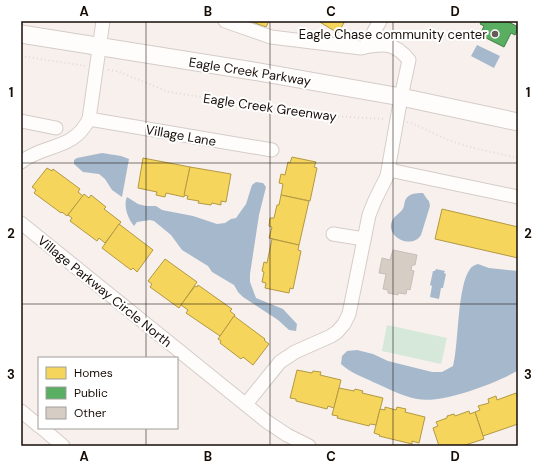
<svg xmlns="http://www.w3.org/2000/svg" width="539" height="467" font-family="'DM Sans',sans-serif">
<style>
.green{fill:#d5e8da}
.water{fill:#a6b9cc}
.homes{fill:#f6d55c;stroke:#b39942}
.public{fill:#5aae61;stroke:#467e46}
.building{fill:#d6cdc5;stroke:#c6beb8}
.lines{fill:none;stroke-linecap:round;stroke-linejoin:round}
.minor-casing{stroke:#d5ccc7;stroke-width:15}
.major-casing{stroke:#d5ccc7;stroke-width:19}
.path{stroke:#dedcda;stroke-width:2;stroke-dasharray:1 3;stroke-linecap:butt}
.minor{stroke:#fefdfc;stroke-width:13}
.major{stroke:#fefdfc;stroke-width:17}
.grid{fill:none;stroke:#170d07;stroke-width:1;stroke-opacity:0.55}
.poi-dot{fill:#655c57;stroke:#fff;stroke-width:1.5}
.labels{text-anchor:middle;stroke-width:4;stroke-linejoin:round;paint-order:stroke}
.poi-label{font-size:13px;fill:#170d07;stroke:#fff;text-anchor:end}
.street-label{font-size:13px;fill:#170d07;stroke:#fff}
.neatline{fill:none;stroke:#170d07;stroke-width:1.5}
.grid-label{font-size:13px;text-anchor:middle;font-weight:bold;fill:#170d07}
</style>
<rect width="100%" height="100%" fill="#f7f0ec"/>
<path class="green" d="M 387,325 L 447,338 L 441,364 L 382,351 Z"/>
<g class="water">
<path d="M 477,45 L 500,56 L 494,68 L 471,56 Z"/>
<path d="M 102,153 L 121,156 L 129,159 L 122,197 L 112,190 L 105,179 L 99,174 L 83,172 L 74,164 L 74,160 L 77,158 Z"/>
<path d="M 256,182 L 263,183 L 266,187 L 259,215 L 250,274 L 250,282 L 256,298 L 283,309 L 297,324 L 296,331 L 289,330 L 278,320 L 243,297 L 238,292 L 234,285 L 212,272 L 208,266 L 182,250 L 171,235 L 154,221 L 150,220 L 137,222 L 134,226 C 128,219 123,206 127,197 L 138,204 L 146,206 L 156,206 L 162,210 L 193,216 L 217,224 L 225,223 L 231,219 L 236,218 L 246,204 L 252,185 Z"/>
<path d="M 423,193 L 427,199 L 429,201 L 430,206 L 421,235 C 412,250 385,237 392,221 C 394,216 399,214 402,210 C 404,208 404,204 405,201 C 408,193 416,193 423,193 Z"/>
<path d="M 478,264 L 489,268 L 518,271 L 518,370 L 517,371 C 494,384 442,404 417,399 C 402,396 387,388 373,382 C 363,377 349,372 341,364 L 342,356 L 347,351 L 357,350 L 373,354 L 388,361 L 432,372 L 442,372 L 453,366 C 459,342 457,287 470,269 C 472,266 475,265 478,264 Z"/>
<path d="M 436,269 L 445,271 L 444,273 L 446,274 L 443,288 L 441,288 L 439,299 L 430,297 L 432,286 L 430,285 L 433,271 L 435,271 Z"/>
</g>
<g class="homes">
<path d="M 249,21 L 269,21 L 266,27 Z"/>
<path d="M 318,21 L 345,21 L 338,33 Z"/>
<path d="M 292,157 L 316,162 L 314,167 L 317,168 L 310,201 L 281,195 L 283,184 L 279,183 L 281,174 L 285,175 L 288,162 L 290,163 Z"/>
<path d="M 143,158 L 190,167 L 184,197 L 166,193 L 165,197 L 156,195 L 157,192 L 138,188 Z"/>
<path d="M 190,167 L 231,174 L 226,202 L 221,201 L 221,205 L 212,203 L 211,205 L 198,203 L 199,201 L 187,199 L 188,196 L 184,195 Z"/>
<path d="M 47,168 L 52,171 L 53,169 L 80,189 L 78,192 L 83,196 L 67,216 L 62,212 L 61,213 L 34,193 L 36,190 L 32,187 Z"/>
<path d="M 84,194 L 89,198 L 91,195 L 106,207 L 104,209 L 121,222 L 105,243 L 99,238 L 97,241 L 70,221 L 72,218 L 68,215 Z"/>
<path d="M 281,195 L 309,201 L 299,245 L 269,238 L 272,227 L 269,226 L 270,218 L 274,218 L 277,205 L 279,205 Z"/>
<path d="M 442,209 L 518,227 L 518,258 L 435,239 Z"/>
<path d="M 119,224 L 153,250 L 137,272 L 133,268 L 131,270 L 102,248 Z"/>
<path d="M 272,239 L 299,245 L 298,250 L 301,251 L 293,289 L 290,288 L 289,293 L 265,288 L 266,283 L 262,282 L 264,272 L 262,271 L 264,262 L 267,263 Z"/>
<path d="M 165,259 L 197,282 L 179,308 L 150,287 L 152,284 L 148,281 Z"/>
<path d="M 198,285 L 232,309 L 230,311 L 235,315 L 220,336 L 186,313 L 188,310 L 181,305 L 195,286 L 197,287 Z"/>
<path d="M 234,316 L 265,339 L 264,340 L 269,344 L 253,365 L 243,357 L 241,359 L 220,343 L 221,341 L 218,339 Z"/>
<path d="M 297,370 L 312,373 L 313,371 L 321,372 L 320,375 L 341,380 L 334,408 L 328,406 L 327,409 L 296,401 L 296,399 L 290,398 Z"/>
<path d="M 339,388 L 354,391 L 355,389 L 363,391 L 362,393 L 383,398 L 376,425 L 370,424 L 369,426 L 337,418 L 338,416 L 332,415 Z"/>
<path d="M 516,393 L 518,398 L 518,424 L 483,436 L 475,412 L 480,410 L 478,406 L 489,403 L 488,399 L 496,396 L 497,400 Z"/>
<path d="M 385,407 L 396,410 L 397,407 L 406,409 L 405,412 L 425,417 L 419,443 L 412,441 L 412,444 L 379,436 L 380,435 L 374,433 L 380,409 L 385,410 Z"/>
<path d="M 469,411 L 470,414 L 475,412 L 484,439 L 462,446 L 439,446 L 433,428 L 438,426 L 436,422 L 447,418 L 447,416 L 454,414 L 455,416 Z"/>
</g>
<path class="public" d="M 482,21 L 507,21 L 518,27 L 518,29 L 515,35 L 511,33 L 504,47 L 480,35 L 484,26 L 480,24 Z"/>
<path class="building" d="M 393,250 L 417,255 L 415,265 L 412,265 L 411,270 L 414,271 L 410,290 L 407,289 L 406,294 L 398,293 L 398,295 L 388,293 L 388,290 L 383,289 L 386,274 L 379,273 L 382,258 L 390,260 Z"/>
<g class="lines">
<defs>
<g id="minor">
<path d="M 225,21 L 271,37 L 361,48 L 365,47 L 380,21"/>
<path d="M 89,119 L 272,150"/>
<path d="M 21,121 L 56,128"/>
<path d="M 21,162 C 45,143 73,151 89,119 L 103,21"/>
<path d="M 389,170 L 518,197"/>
<path d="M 21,223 L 266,421 L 287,435 L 309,446"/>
<path d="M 333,234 L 364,239"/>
<path d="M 246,404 L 280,362 L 295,352 L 331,336 L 337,332 L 344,324 L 349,314 L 369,215 L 375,200 L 387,176 L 401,97 L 409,60 C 395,43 385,43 365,47"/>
<path d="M 21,411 L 39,426"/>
<path d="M 42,428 L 63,446"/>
</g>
<path id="major" d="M 21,34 L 253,71 L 401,97 L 518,122"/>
</defs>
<use href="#minor" class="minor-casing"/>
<use href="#major" class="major-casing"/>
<g class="path">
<path d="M 21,56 L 86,66"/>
<path d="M 108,70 L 117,71 L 169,92 L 314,115 L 385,119"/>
<path d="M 407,122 C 424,127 438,137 454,142 C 474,149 497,153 518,158"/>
</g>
<use href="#minor" class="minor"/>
<use href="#major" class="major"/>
</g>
<path class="grid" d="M 146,21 L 146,358M 270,21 L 270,446M 393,21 L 393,446M 21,163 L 518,163M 21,304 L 518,304M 146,428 L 146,446"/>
<circle class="poi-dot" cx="495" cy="34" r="4"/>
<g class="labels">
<g class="poi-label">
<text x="487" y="39">Eagle Chase community center</text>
</g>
<g class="street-label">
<text transform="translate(250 71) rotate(9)" y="5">Eagle Creek Parkway</text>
<text transform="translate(270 107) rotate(8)" y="5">Eagle Creek Greenway</text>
<text transform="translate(181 135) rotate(10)" y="5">Village Lane</text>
<text transform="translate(105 291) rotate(39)" y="5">Village Parkway Circle North</text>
</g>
</g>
<rect width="539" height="467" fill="none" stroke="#ffffff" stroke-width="44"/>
<rect x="38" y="357" width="140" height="72" fill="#ffffff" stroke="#a29e9c"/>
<rect x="46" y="367" width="20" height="12" fill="#f6d55c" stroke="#a29e9c"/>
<text x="74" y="377" font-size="12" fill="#170d07">Homes</text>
<rect x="46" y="387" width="20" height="12" fill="#5aae61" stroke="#a29e9c"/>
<text x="74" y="397" font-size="12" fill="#170d07">Public</text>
<rect x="46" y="407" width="20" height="12" fill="#d6cdc5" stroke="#a29e9c"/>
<text x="74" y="417" font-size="12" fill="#170d07">Other</text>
<rect x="22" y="22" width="495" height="423" class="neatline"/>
<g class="grid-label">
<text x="84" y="16">A</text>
<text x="208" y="16">B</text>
<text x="331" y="16">C</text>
<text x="455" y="16">D</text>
<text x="11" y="97">1</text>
<text x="528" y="97">1</text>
<text x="11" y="238">2</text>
<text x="528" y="238">2</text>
<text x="11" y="379">3</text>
<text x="528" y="379">3</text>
<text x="84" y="461">A</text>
<text x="208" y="461">B</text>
<text x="331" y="461">C</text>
<text x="455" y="461">D</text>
</g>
</svg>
